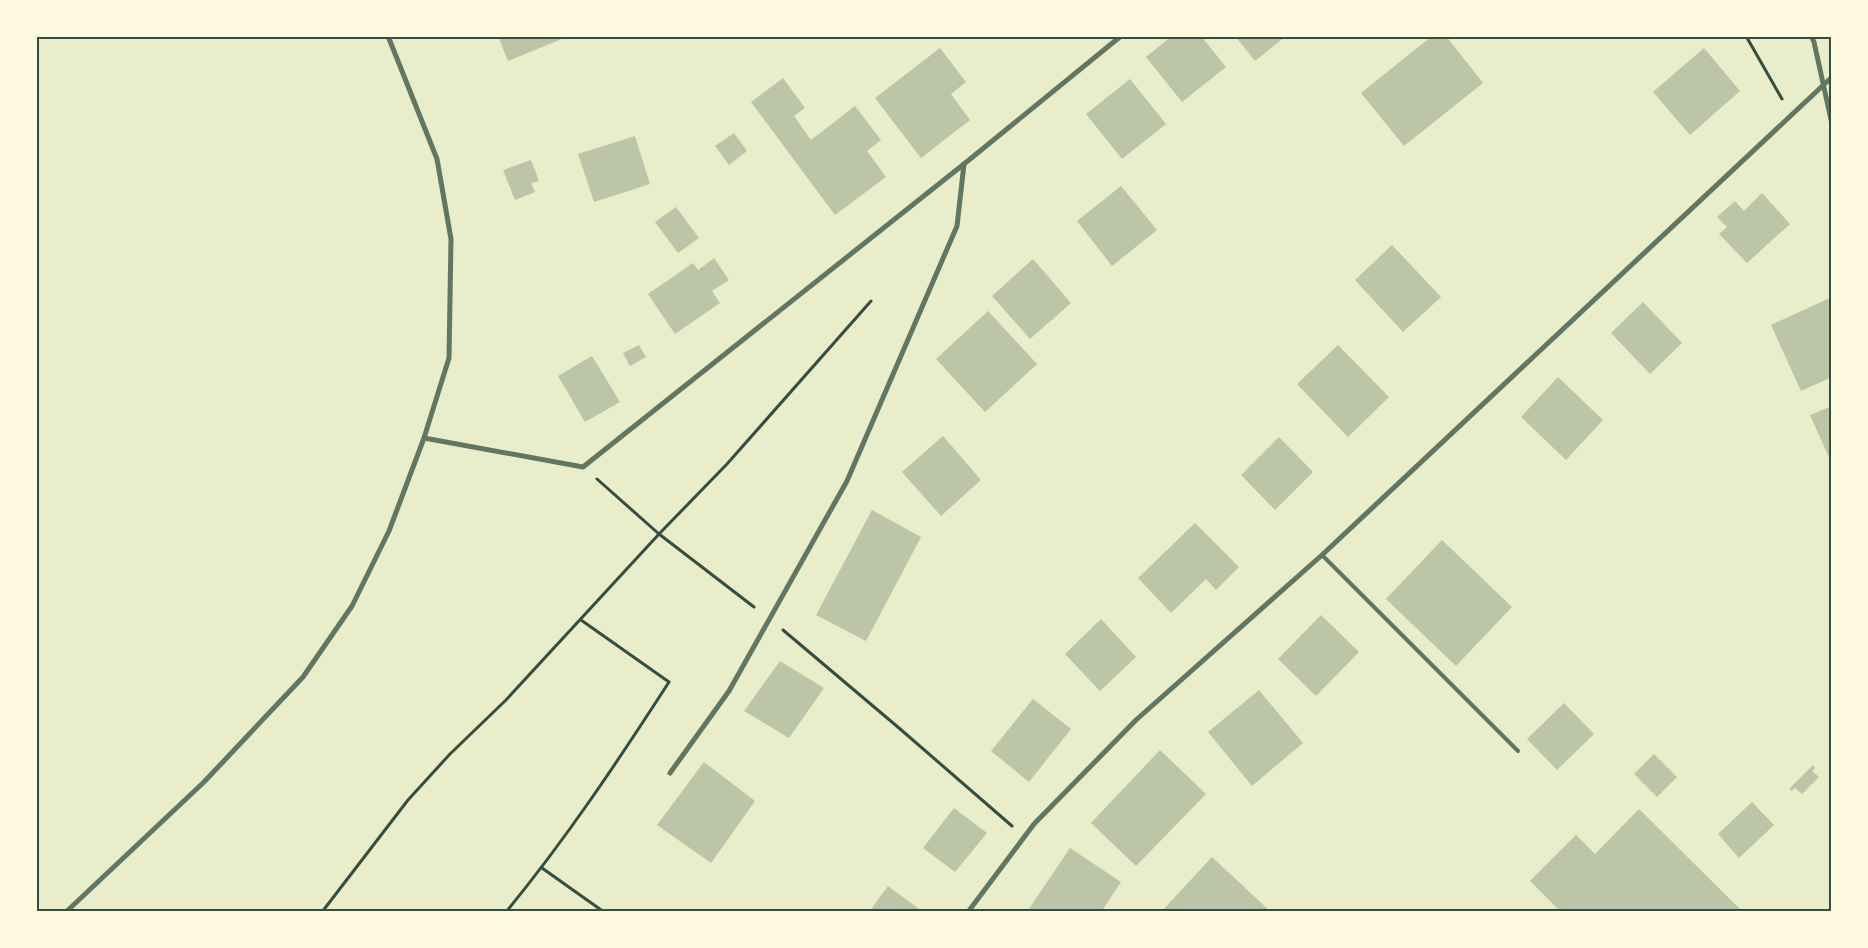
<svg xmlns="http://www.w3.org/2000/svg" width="1868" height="948" font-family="'Fira Sans',sans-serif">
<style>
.building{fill:#bcc5a7}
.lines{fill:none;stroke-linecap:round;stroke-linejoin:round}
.path{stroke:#344e41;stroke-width:3}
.service{stroke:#617663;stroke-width:4}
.minor{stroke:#617663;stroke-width:5}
.neatline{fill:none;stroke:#344e41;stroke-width:2}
</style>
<rect width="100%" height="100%" fill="#e9edc9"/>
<g class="building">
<path d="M 498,36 L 569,36 L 508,61 Z"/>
<path d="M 1172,36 L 1201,36 L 1226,67 L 1182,102 L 1146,57 Z"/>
<path d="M 1235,36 L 1286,36 L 1255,61 Z"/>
<path d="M 1432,36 L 1446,36 L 1483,83 L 1404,146 L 1361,93 Z"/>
<path d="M 940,48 L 966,82 L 951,94 L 970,120 L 921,158 L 875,98 Z"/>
<path d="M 1704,48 L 1740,91 L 1690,135 L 1653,92 Z"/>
<path d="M 783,78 L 805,108 L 794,116 L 811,140 L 855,106 L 881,140 L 867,151 L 886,177 L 835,215 L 751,102 Z"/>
<path d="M 1130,79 L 1166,124 L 1122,159 L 1086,114 Z"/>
<path d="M 734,133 L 747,151 L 729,165 L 715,146 Z"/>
<path d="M 635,136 L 650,184 L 594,202 L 578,154 Z"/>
<path d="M 531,160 L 539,181 L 531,183 L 535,192 L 515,200 L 503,170 Z"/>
<path d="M 1121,186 L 1157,230 L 1112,266 L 1077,221 Z"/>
<path d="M 1762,193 L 1790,224 L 1747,263 L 1719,234 L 1727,227 L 1717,217 L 1735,201 L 1744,211 Z"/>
<path d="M 676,207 L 699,238 L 678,253 L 655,222 Z"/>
<path d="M 1392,245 L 1441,297 L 1403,332 L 1355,280 Z"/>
<path d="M 714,258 L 729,280 L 712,291 L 720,303 L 675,334 L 648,294 L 693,263 L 698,270 Z"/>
<path d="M 1033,259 L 1071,303 L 1030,339 L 992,296 Z"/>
<path d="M 1832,297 L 1832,377 L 1801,391 L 1771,325 Z"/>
<path d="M 1643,302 L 1682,343 L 1650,374 L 1611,333 Z"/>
<path d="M 988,311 L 1037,364 L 985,412 L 936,359 Z"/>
<path d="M 639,345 L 646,357 L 630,366 L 623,353 Z"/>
<path d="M 1338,345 L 1389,397 L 1348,437 L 1297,384 Z"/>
<path d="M 592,356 L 620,402 L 585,422 L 558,376 Z"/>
<path d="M 1558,377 L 1603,420 L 1566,460 L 1521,417 Z"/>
<path d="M 1832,406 L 1832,464 L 1810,415 Z"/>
<path d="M 943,436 L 981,480 L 941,516 L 902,472 Z"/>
<path d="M 1279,437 L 1313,472 L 1275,510 L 1241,475 Z"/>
<path d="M 872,510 L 921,537 L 866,641 L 816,615 Z"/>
<path d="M 1195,523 L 1239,567 L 1216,590 L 1206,579 L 1171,613 L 1138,578 Z"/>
<path d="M 1442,540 L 1512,607 L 1456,666 L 1386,599 Z"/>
<path d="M 1321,615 L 1359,652 L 1316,696 L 1278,659 Z"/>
<path d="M 1101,619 L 1136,657 L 1100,691 L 1065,654 Z"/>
<path d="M 780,661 L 824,688 L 789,738 L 744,711 Z"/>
<path d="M 1259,690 L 1303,743 L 1252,786 L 1208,732 Z"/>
<path d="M 1033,699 L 1071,729 L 1029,782 L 991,751 Z"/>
<path d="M 1564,703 L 1594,734 L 1557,770 L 1527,739 Z"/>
<path d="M 1160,750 L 1206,794 L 1136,866 L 1091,823 Z"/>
<path d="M 1654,754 L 1677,777 L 1657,797 L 1634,774 Z"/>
<path d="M 704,762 L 755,801 L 711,863 L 657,825 Z"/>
<path d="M 1813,765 L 1815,768 L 1812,771 L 1819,777 L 1802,794 L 1795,788 L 1792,791 L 1789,789 Z"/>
<path d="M 1752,802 L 1774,825 L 1739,858 L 1718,834 Z"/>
<path d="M 954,808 L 987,833 L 955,872 L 923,848 Z"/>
<path d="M 1639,809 L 1743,912 L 1561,912 L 1530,881 L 1576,835 L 1595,854 Z"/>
<path d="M 1070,848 L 1121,882 L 1101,912 L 1027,912 Z"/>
<path d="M 1212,857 L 1271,912 L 1161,912 Z"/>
<path d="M 888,886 L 923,912 L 869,912 Z"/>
</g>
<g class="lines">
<g class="path">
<path d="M 1746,36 L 1782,99"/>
<path d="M 597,479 L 659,534 L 754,607"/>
<path d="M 783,630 L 899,728 L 1012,826"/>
<path d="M 542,868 L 604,912"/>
<path d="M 322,912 L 408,800 L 450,754 L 506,700 L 659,534 L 727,464 L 871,301"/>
<path d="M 506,912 C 566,839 618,761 669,682 L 581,620"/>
</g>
<path class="service" d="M 1322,555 L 1518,751"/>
<g class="minor">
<path d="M 1811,36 L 1814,42 L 1832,124"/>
<path d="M 424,438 L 583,467 L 964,164 L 1121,36"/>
<path d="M 670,773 L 729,691 L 847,481 L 957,226 L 964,164"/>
<path d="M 66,912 L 204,782 L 303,677 L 352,606 L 389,531 L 424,438 L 449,358 L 451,239 L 437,159 L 388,36"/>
<path d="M 968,912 L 1034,824 L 1136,720 L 1322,555 L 1832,77"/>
</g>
</g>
<rect width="1868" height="948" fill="none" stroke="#fefae0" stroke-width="75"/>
<rect x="38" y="38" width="1792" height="872" class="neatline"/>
</svg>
